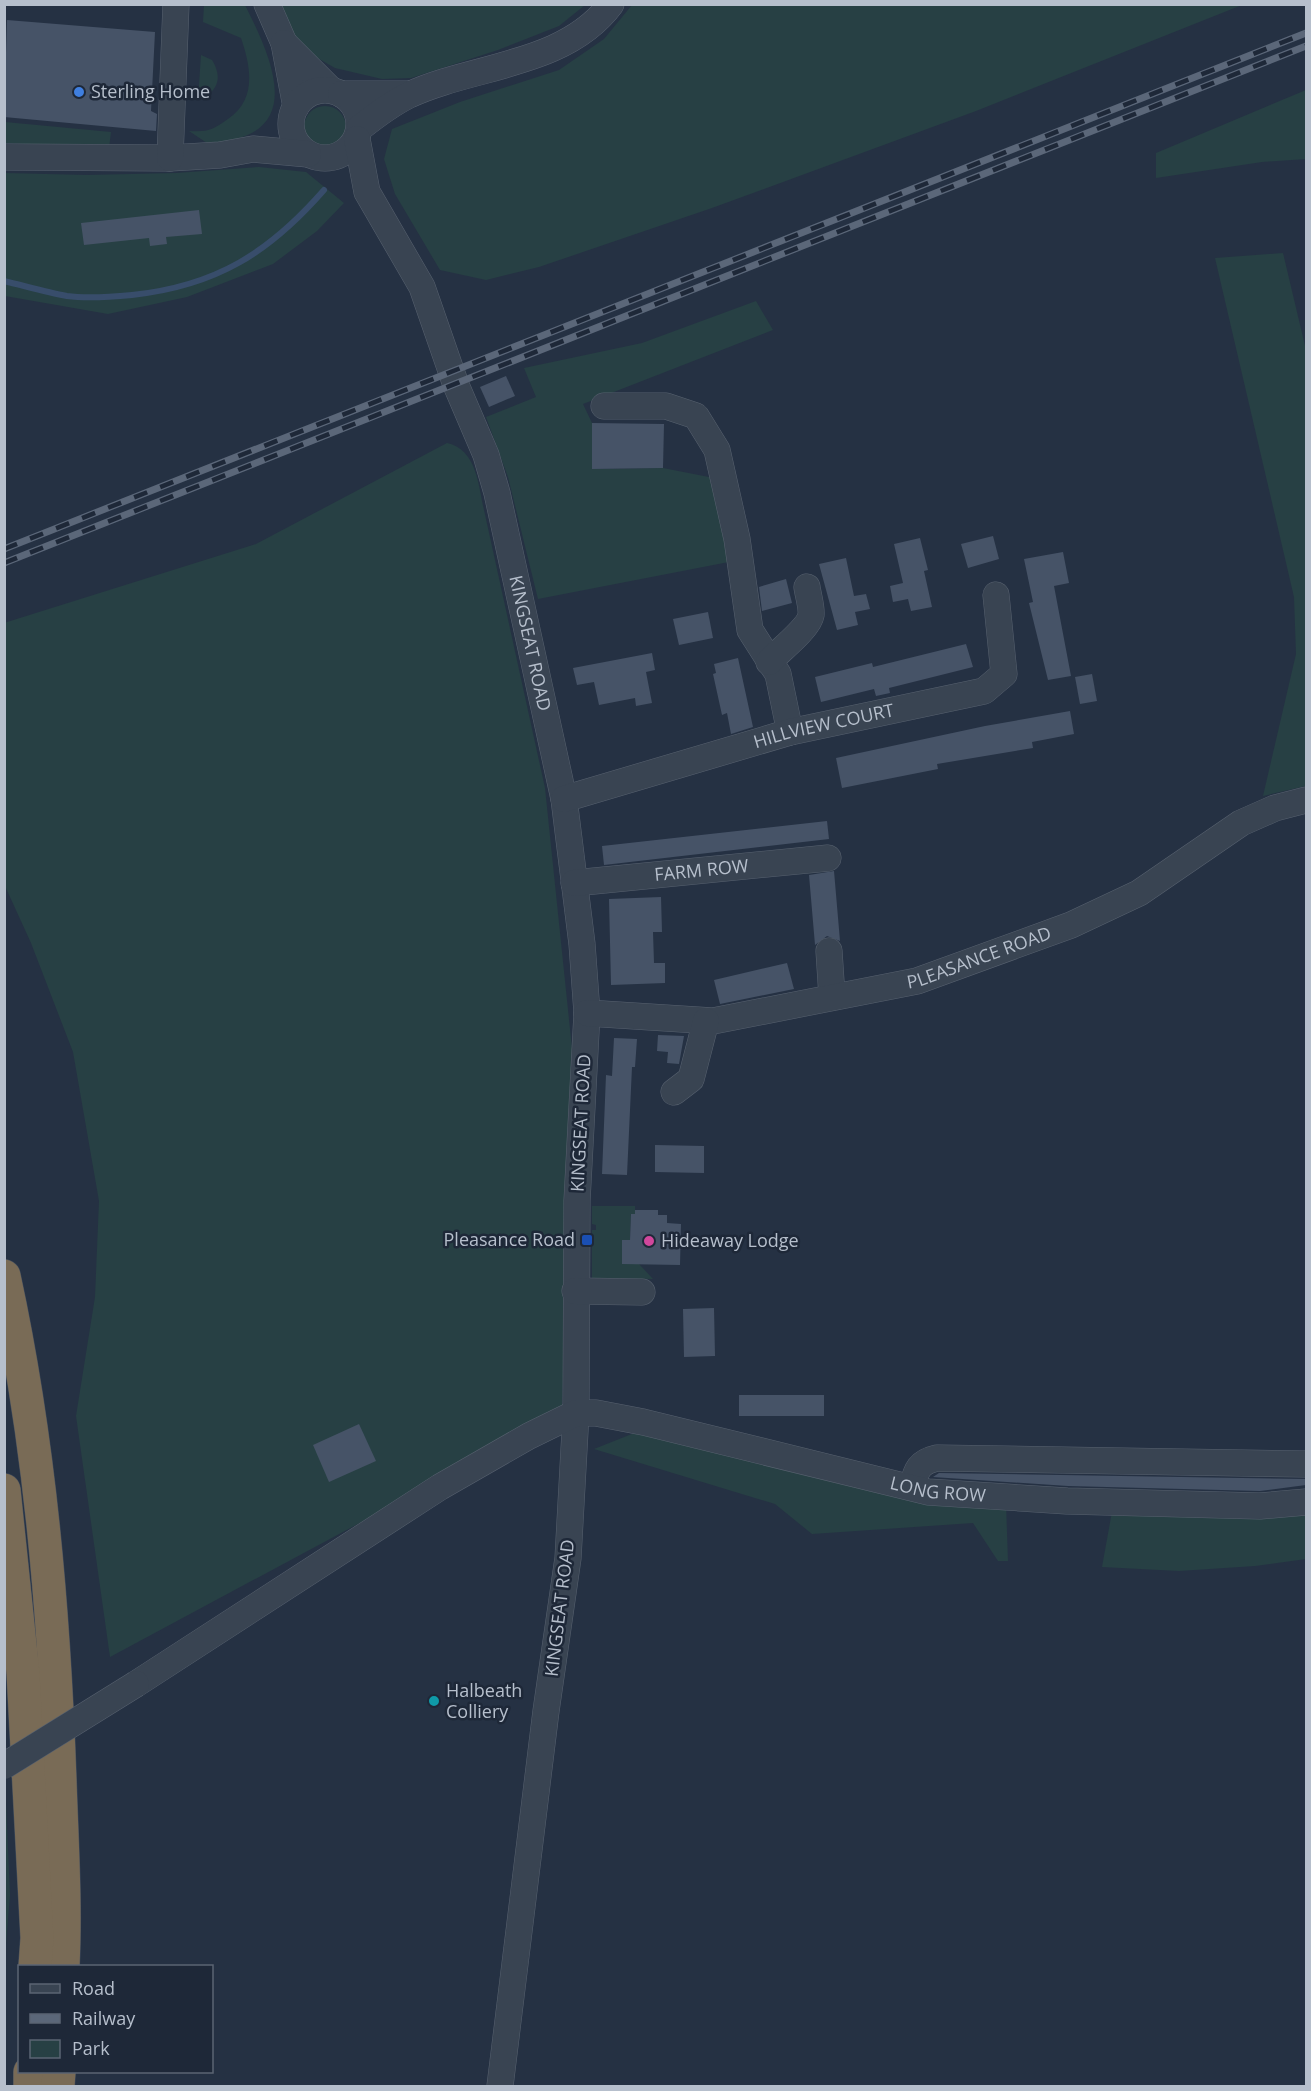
<svg xmlns="http://www.w3.org/2000/svg" width="1311" height="2091" font-family="'Open Sans',sans-serif">
<style>
.green{fill:#274044}
.lines{fill:none;stroke-linecap:round;stroke-linejoin:round}
.stream{stroke:#384d6b;stroke-width:6}
.building{fill:#465367}
.minor-casing{stroke:#57616f;stroke-width:27}
.highway-casing{stroke:#444e5d;stroke-width:34}
.minor{stroke:#394452;stroke-width:26}
.highway{stroke:#796b56;stroke-width:33}
.rail-casing{stroke:#5b6779;stroke-width:7}
.rail{stroke:#1e2838;stroke-width:4.5;stroke-dasharray:14;stroke-linecap:butt}
.minor-bridge-casing{stroke:#57616f;stroke-width:27;stroke-linecap:butt}
.minor-bridge{stroke:#394452;stroke-width:26}
.shop-dot{fill:#3f7fe0;stroke:#1e2838;stroke-width:2}
.transit-dot{fill:#1a4fb4;stroke:#1e2838;stroke-width:2}
.hotel-dot{fill:#d1479c;stroke:#1e2838;stroke-width:2}
.culture-dot{fill:#0f9aa8;stroke:#1e2838;stroke-width:2}
.labels{text-anchor:middle;stroke-width:5;stroke-linejoin:round;paint-order:stroke}
.poi-label{font-size:18px;fill:#b6bfcc;stroke:#1e2838;text-anchor:start}
.street-label{font-size:18px;fill:#b6bfcc;stroke:#1e2838}
</style>
<rect width="100%" height="100%" fill="#253143"/>
<g class="green">
<path d="M 204,5 L 245,5 C 275,64 307,139 207,143 L 189,131 C 209,132 212,130 228,119 C 257,99 251,67 241,38 L 203,22 Z"/>
<path d="M 278,5 L 585,5 L 559,26 L 498,50 L 411,78 L 382,79 L 335,68 L 314,56 L 299,45 Z"/>
<path d="M 632,5 L 632,4 L 1242,5 L 976,111 L 712,208 L 539,267 L 486,280 L 440,270 L 395,194 L 384,159 L 392,129 L 460,102 L 559,70 L 604,39 Z"/>
<path d="M 201,55 L 212,60 C 223,78 218,92 198,100 Z"/>
<path d="M 1306,90 L 1306,159 L 1262,162 L 1156,178 L 1156,153 Z"/>
<circle cx="325" cy="127" r="21"/>
<path d="M 5,122 L 111,132 L 109,148 L 5,143 Z"/>
<path d="M 259,167 L 306,172 L 344,203 L 317,231 L 273,264 L 187,297 L 108,314 L 5,296 L 4,173 L 87,175 L 176,173 Z"/>
<path d="M 1283,253 L 1306,350 L 1306,786 L 1263,796 L 1296,654 L 1294,597 L 1215,258 Z"/>
<path d="M 756,301 L 773,330 L 583,404 L 592,423 L 593,469 L 663,468 L 719,479 L 734,561 L 538,599 L 508,477 L 486,417 L 536,397 L 524,368 L 642,343 Z"/>
<path d="M 447,443 C 477,450 478,484 484,510 L 545,788 L 573,1058 L 562,1408 L 449,1475 L 110,1657 L 76,1416 L 95,1297 L 99,1201 L 73,1052 L 31,943 L 5,886 L 4,623 L 256,544 Z"/>
<path d="M 592,1206 L 635,1206 L 635,1214 L 631,1214 L 630,1240 L 622,1241 L 622,1263 L 639,1264 L 653,1279 L 592,1278 L 592,1230 L 596,1230 L 596,1225 L 592,1224 Z"/>
<path d="M 642,1430 L 1006,1503 L 1008,1561 L 998,1561 L 973,1523 L 812,1534 L 775,1504 L 594,1449 Z"/>
<path d="M 1113,1506 L 1306,1511 L 1306,1559 L 1255,1566 L 1179,1571 L 1102,1567 Z"/>
<path d="M 5,1780 L 10,1895 L 5,1956 L 4,1780 Z"/>
</g>
<g class="lines">
<path class="stream" d="M 4,281 C 25,286 46,292 67,296 C 88,299 111,297 132,295 C 216,286 269,253 324,190"/>
</g>
<g class="building">
<path d="M 7,20 L 155,32 L 151,111 L 157,114 L 156,131 L 4,117 Z"/>
<path d="M 199,210 L 202,234 L 166,237 L 167,244 L 150,246 L 149,238 L 84,245 L 81,223 Z"/>
<path d="M 506,376 L 515,396 L 489,407 L 480,387 Z"/>
<path d="M 592,423 L 664,424 L 663,468 L 592,469 Z"/>
<path d="M 993,536 L 999,559 L 968,568 L 961,544 Z"/>
<path d="M 920,538 L 928,570 L 924,571 L 932,607 L 911,611 L 908,599 L 893,602 L 890,586 L 903,583 L 894,544 Z"/>
<path d="M 1063,552 L 1069,583 L 1054,586 L 1071,676 L 1048,680 L 1029,603 L 1033,602 L 1024,559 Z"/>
<path d="M 846,558 L 854,596 L 866,594 L 870,609 L 855,612 L 858,625 L 837,630 L 819,564 Z"/>
<path d="M 786,579 L 792,603 L 762,611 L 759,587 Z"/>
<path d="M 708,612 L 713,638 L 679,645 L 673,619 Z"/>
<path d="M 966,644 L 973,667 L 889,688 L 890,693 L 876,696 L 874,689 L 821,702 L 815,677 L 872,663 L 873,667 Z"/>
<path d="M 652,653 L 655,670 L 646,672 L 652,703 L 636,706 L 635,698 L 599,705 L 594,682 L 577,685 L 573,668 Z"/>
<path d="M 738,658 L 753,727 L 731,734 L 727,713 L 722,715 L 713,674 L 716,673 L 714,664 Z"/>
<path d="M 1092,674 L 1097,701 L 1080,704 L 1075,677 Z"/>
<path d="M 1070,711 L 1074,734 L 1032,742 L 1033,748 L 937,764 L 938,769 L 842,788 L 836,758 L 985,726 Z"/>
<path d="M 827,821 L 829,839 L 604,865 L 602,846 Z"/>
<path d="M 834,871 L 840,941 L 827,936 L 815,945 L 809,875 Z"/>
<path d="M 661,897 L 662,932 L 653,932 L 654,963 L 665,963 L 665,983 L 611,985 L 609,899 Z"/>
<path d="M 787,963 L 794,989 L 720,1004 L 714,980 Z"/>
<path d="M 658,1035 L 684,1036 L 679,1064 L 667,1063 L 668,1052 L 657,1051 Z"/>
<path d="M 614,1038 L 637,1039 L 635,1067 L 632,1067 L 627,1175 L 602,1174 L 606,1075 L 612,1076 Z"/>
<path d="M 655,1145 L 704,1146 L 704,1173 L 655,1172 Z"/>
<path d="M 635,1210 L 658,1210 L 658,1215 L 667,1215 L 667,1223 L 681,1224 L 680,1265 L 622,1264 L 622,1240 L 630,1240 L 631,1214 L 635,1214 Z"/>
<path d="M 714,1308 L 715,1356 L 684,1357 L 683,1309 Z"/>
<rect x="739" y="1395" width="85" height="21"/>
<path d="M 359,1424 L 376,1461 L 329,1482 L 313,1445 Z"/>
<path d="M 939,1473 L 1306,1479 L 1306,1485 L 1260,1491 L 1068,1486 L 933,1477 Z"/>
</g>
<g class="lines">
<defs>
<g id="minor">
<path d="M 267,4 L 284,43 L 296,107"/>
<path d="M 284,43 L 331,90"/>
<circle cx="325" cy="124" r="34"/>
<path d="M 341,94 L 410,94"/>
<path d="M 360,128 C 375,116 391,104 409,95 C 473,65 565,66 611,4"/>
<path id="s1" d="M 357,139 L 367,192 L 422,287 L 456,385 L 486,455 L 497,493 L 564,799 L 582,944 L 587,1013 L 577,1201 L 576,1413 L 568,1558 L 546,1711 L 500,2086"/>
<path d="M 4,157 L 170,158 L 220,155 L 253,149 L 308,154"/>
<path d="M 170,158 L 176,4"/>
<path d="M 604,406 L 666,406 L 696,416 L 717,450 L 737,539 L 750,630 L 778,674 L 790,732"/>
<path d="M 769,662 C 779,651 809,628 811,615 C 812,607 808,595 807,587"/>
<path id="s2" d="M 564,799 L 790,732 L 984,691 L 1004,674 L 996,595"/>
<path id="s3" d="M 574,883 L 828,858"/>
<path d="M 829,951 L 832,997"/>
<path id="s4" d="M 587,1013 L 713,1021 L 917,981 L 1071,925 L 1139,893 L 1241,823 L 1275,808 L 1306,800"/>
<path d="M 674,1092 L 691,1079 L 706,1021"/>
<path d="M 575,1291 L 642,1292"/>
<path d="M 912,1487 C 916,1470 919,1462 937,1458 L 1306,1464"/>
<path id="s5" d="M 136,1684 L 440,1487 L 529,1436 L 576,1413 L 596,1413 L 643,1422 L 928,1492 L 1067,1501 L 1260,1506 L 1306,1502"/>
</g>
<g id="highway">
<path d="M 4,1276 C 40,1442 54,1611 60,1780 C 62,1842 66,1905 63,1966"/>
<path d="M 4,1490 L 23,1673 L 37,1938 L 35,1966"/>
<path d="M 30,2086 L 30,2072"/>
<path d="M 58,2086 L 59,2072"/>
</g>
</defs>
<use href="#minor" class="minor-casing"/>
<use href="#highway" class="highway-casing"/>
<use href="#minor" class="minor"/>
<use href="#highway" class="highway"/>
<defs>
<g id="rail">
<path d="M 4,549 L 1306,33"/>
<path d="M 4,563 L 1306,46"/>
</g>
</defs>
<use href="#rail" class="rail-casing"/>
<use href="#rail" class="rail"/>
<defs>
<path id="minor-bridge" d="M 4,1766 L 136,1684"/>
</defs>
<use href="#minor-bridge" class="minor-bridge-casing"/>
<use href="#minor-bridge" class="minor-bridge"/>
</g>
<circle class="shop-dot" cx="79" cy="92" r="6"/>
<rect class="transit-dot" x="581" y="1234" width="12" height="12" rx="3"/>
<circle class="hotel-dot" cx="649" cy="1241" r="6"/>
<circle class="culture-dot" cx="434" cy="1701" r="6"/>
<g class="labels">
<g class="poi-label">
<text x="91" y="98">Sterling Home</text>
<text x="575" y="1246" text-anchor="end">Pleasance Road</text>
<text x="661" y="1247">Hideaway Lodge</text>
<text x="446" y="1697">Halbeath<tspan x="446" dy="21">Colliery</tspan></text>
</g>
<g class="street-label">
<text dy="6" stroke="none"><textPath href="#s1" startOffset="537">KINGSEAT ROAD</textPath></text>
<text dy="6" stroke="none"><textPath href="#s2" startOffset="270">HILLVIEW COURT</textPath></text>
<text dy="6" stroke="none"><textPath href="#s3" startOffset="128">FARM ROW</textPath></text>
<text dy="6" stroke="none"><textPath href="#s4" startOffset="400">PLEASANCE ROAD</textPath></text>
<text transform="translate(581 1123) rotate(-87)" y="6">KINGSEAT ROAD</text>
<text dy="6" stroke="none"><textPath href="#s5" startOffset="888">LONG ROW</textPath></text>
<text transform="translate(560 1608) rotate(-83)" y="6">KINGSEAT ROAD</text>
</g>
</g>
<rect width="1311" height="2091" fill="none" stroke="#b6bfcc" stroke-width="12"/>
<rect x="18" y="1965" width="195" height="108" fill="#1e2838" stroke="#5b6473" stroke-width="1.5"/>
<rect x="30" y="1984" width="30" height="9" fill="#394452" stroke="#5b6473" stroke-width="1.5"/>
<text x="72" y="1995" font-size="18" fill="#b6bfcc">Road</text>
<rect x="30" y="2014" width="30" height="9" fill="#5b6779" stroke="#5b6473" stroke-width="1.5"/>
<text x="72" y="2025" font-size="18" fill="#b6bfcc">Railway</text>
<rect x="30" y="2040" width="30" height="18" fill="#274044" stroke="#5b6473" stroke-width="1.5"/>
<text x="72" y="2055" font-size="18" fill="#b6bfcc">Park</text>
</svg>
